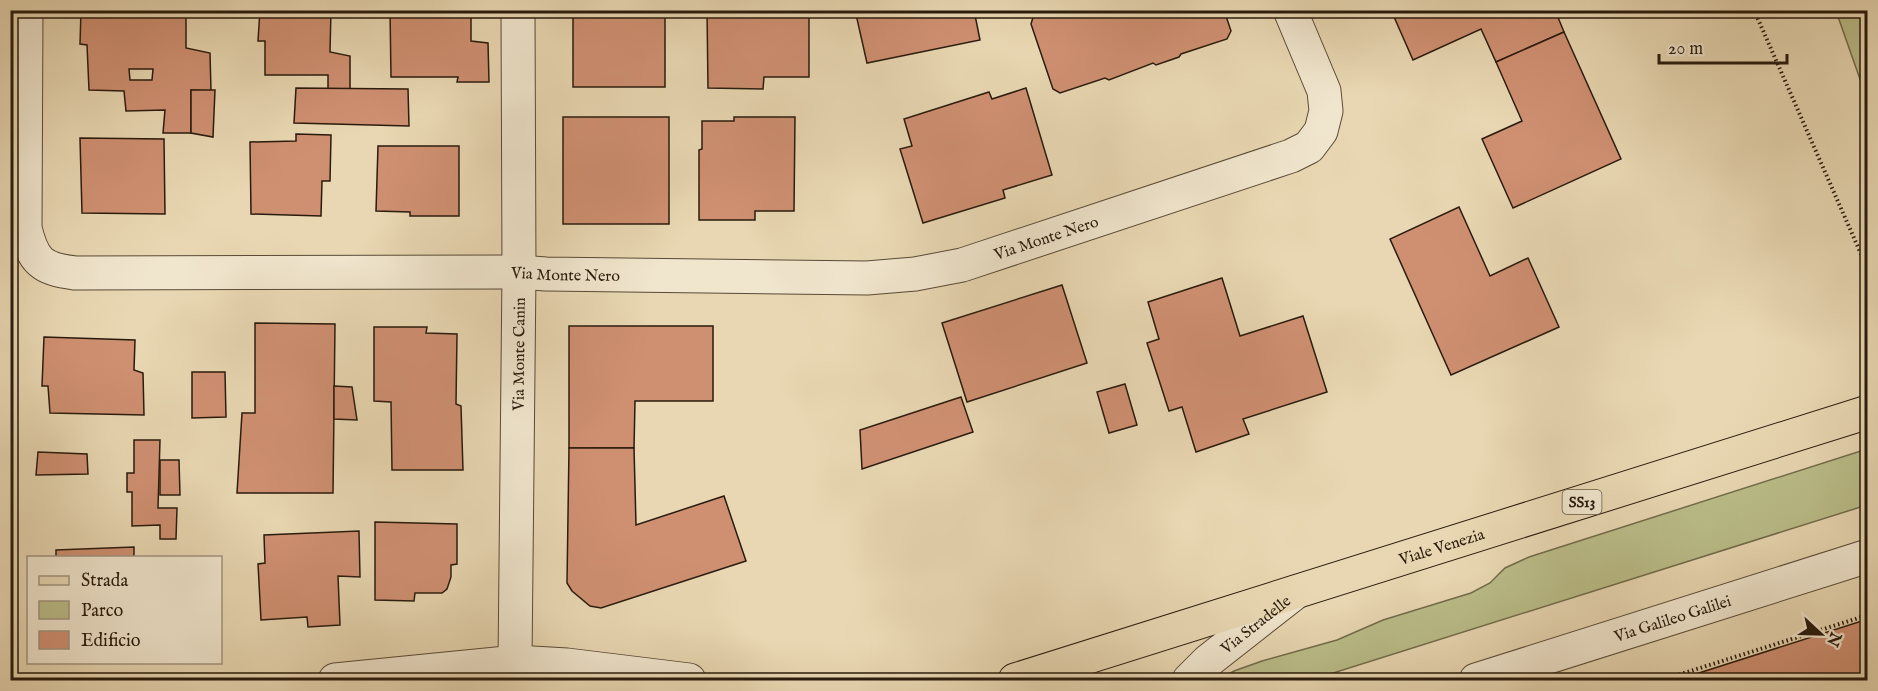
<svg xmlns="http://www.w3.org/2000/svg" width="1878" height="691" font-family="'IM FELL English',serif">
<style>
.green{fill:#babd89;stroke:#726c4b;stroke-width:1.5}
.building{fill:#cf9072;stroke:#291b0d;stroke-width:1.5;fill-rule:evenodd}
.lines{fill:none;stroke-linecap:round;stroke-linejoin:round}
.street-casing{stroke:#594a36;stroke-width:35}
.primary-casing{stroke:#291b0d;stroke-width:35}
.path{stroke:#291b0d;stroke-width:4;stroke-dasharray:1.5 3;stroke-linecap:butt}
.street{stroke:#f0e5cd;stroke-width:33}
.primary{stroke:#e8d7b2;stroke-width:33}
.labels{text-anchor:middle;stroke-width:6;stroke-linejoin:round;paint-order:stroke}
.shield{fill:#f0e5cd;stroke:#655847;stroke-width:1.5}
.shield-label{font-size:15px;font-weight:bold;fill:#291b0d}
.street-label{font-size:16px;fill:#291b0d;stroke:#f0e5cd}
</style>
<rect width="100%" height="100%" fill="#e8d7b2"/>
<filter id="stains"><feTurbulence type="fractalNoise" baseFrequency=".00333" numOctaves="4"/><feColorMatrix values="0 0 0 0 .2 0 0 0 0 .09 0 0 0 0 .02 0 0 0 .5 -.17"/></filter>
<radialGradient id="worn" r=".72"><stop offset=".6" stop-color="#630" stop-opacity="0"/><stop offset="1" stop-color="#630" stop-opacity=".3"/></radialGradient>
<g class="green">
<path d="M 1836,11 L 1867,11 L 1867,99 Z"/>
<path d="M 1867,449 L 1867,505 L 1311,680 L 1218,680 L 1234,671 L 1262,661 L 1337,640 L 1383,620 L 1471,593 L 1490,583 L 1505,568 L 1529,557 Z"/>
</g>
<g class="building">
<path d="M 81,10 L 186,10 L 186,48 L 210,53 L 211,91 L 191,90 L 191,133 L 163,133 L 165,110 L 126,111 L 124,91 L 89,90 L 87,45 L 80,44 ZM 129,69 L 153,69 L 152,80 L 130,80 Z"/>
<path d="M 260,10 L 331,10 L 330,52 L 350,56 L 350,89 L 328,89 L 328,75 L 265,75 L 265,41 L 258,41 Z"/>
<path d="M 390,10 L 471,10 L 471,41 L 488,43 L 489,82 L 457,82 L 458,77 L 391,77 Z"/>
<rect x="573" y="10" width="92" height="77"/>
<path d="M 707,10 L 809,10 L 809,77 L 764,77 L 763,89 L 708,88 Z"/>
<path d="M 855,10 L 974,10 L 980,40 L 867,63 Z"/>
<path d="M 1044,10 L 1224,10 L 1231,31 L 1227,39 L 1181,54 L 1179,57 L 1156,65 L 1153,63 L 1109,80 L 1105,78 L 1060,93 L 1053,89 L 1031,24 L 1034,14 Z"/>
<path d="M 1391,10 L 1555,10 L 1564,32 L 1496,62 L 1481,29 L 1413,60 Z"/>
<path d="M 1564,32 L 1621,159 L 1513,208 L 1482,139 L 1522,121 L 1496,62 Z"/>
<path d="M 296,88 L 408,89 L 409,126 L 294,123 Z"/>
<path d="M 1026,88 L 1052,175 L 1003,190 L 1005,198 L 923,223 L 900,149 L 912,146 L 904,119 L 989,92 L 992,99 Z"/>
<path d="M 191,90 L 215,90 L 213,137 L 191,133 Z"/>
<rect x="563" y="117" width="106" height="107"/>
<path d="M 734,117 L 795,117 L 794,211 L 755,211 L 755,220 L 699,220 L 699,150 L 702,149 L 702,121 L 734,121 Z"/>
<path d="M 296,134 L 331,135 L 330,181 L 322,181 L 321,216 L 251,214 L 250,142 L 296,141 Z"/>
<path d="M 80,138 L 164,139 L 165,214 L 82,213 Z"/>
<path d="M 378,146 L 459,146 L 459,216 L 410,216 L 410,212 L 376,211 Z"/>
<path d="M 1459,207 L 1490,276 L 1528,258 L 1559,327 L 1451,375 L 1390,239 Z"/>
<path d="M 1222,278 L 1240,336 L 1303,316 L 1327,392 L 1243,419 L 1249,434 L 1196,452 L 1182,407 L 1169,411 L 1147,343 L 1159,339 L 1148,302 Z"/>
<path d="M 1062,285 L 1087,363 L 967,402 L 942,323 Z"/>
<path d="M 255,323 L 335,324 L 333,493 L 237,493 L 242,413 L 255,413 Z"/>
<path d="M 569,326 L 713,326 L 713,401 L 635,401 L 634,448 L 569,448 Z"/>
<path d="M 374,327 L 427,327 L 426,333 L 457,334 L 456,404 L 461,406 L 463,470 L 392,470 L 391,402 L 374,401 Z"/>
<path d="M 44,337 L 135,340 L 134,370 L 143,373 L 144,415 L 50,413 L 48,386 L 42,386 Z"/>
<path d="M 192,372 L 225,372 L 226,417 L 192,418 Z"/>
<path d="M 1125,384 L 1137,425 L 1109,433 L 1097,392 Z"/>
<path d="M 334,386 L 352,387 L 357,420 L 334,419 Z"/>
<path d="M 961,397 L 973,432 L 862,469 L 860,430 Z"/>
<path d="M 134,440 L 160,440 L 158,508 L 177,508 L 176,539 L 160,539 L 160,525 L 132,526 L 132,492 L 127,492 L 127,473 L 134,473 Z"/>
<path d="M 569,448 L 634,448 L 636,525 L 724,496 L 746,561 L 601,608 L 590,606 L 572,591 L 567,583 Z"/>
<path d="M 38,452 L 87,454 L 88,474 L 36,475 Z"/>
<path d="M 160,460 L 179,460 L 180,495 L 160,495 Z"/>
<path d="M 375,522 L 457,524 L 457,564 L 451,565 L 451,577 L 447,589 L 442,593 L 415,593 L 414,601 L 375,600 Z"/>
<path d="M 359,531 L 360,577 L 338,576 L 340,625 L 308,627 L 307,617 L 261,620 L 258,564 L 265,563 L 264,535 Z"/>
<path d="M 134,547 L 134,558 L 56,558 L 56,550 Z"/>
<path d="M 1868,619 L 1868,680 L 1677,680 Z"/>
</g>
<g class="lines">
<defs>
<g id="street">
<path id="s1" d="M 26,10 L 25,228 C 33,261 41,269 75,273 L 519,272 L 546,274 L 867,278 L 915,274 L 962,265 L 1291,156 L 1309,147 L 1321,131 L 1326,111 L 1324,91 L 1290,10"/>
<path id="s2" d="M 515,662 L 519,272 L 518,10"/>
<path d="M 335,680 L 515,662 L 567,665 L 689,680"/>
<path id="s3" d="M 1189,680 L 1208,661 L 1296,592"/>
<path id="s4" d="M 1476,680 L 1868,556"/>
</g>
<g id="primary">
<path id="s5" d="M 1015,680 L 1868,412"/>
</g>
</defs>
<use href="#street" class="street-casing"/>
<use href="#primary" class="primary-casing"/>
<g class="path">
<path d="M 1754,10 L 1868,270"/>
<path d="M 1662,680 L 1868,615"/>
</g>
<use href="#street" class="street"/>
<use href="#primary" class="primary"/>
</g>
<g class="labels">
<rect class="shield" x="1562.5" y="490" width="39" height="24" rx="4.5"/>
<g class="shield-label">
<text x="1582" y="507">SS13</text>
</g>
<g class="street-label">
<text dy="6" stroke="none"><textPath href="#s1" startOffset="1269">Via Monte Nero</textPath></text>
<text dy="6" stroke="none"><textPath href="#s1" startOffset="783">Via Monte Nero</textPath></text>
<text dy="6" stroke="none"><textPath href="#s2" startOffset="308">Via Monte Canin</textPath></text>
<text dy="6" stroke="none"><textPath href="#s5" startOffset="447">Viale Venezia</textPath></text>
<text dy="6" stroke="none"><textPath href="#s4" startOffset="206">Via Galileo Galilei</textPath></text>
<text dy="6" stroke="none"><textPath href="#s3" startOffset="87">Via Stradelle</textPath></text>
</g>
</g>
<rect width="1878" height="691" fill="none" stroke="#e8d7b2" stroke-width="36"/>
<rect x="12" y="12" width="1854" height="667" fill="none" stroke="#291b0d" stroke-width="3"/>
<rect x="18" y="18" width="1842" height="655" fill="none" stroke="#291b0d" stroke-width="1.5"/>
<rect x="27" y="556" width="195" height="108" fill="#f0e5cd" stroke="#a09480" stroke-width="1.5"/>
<rect x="39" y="576" width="30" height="9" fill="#e8d7b2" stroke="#a09480" stroke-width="1.5"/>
<text x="81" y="586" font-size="18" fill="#291b0d">Strada</text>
<rect x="39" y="601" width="30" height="18" fill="#babd89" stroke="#a09480" stroke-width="1.5"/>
<text x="81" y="616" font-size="18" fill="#291b0d">Parco</text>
<rect x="39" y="631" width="30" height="18" fill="#cf9072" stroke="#a09480" stroke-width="1.5"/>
<text x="81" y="646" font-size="18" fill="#291b0d">Edificio</text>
<g transform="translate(1821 634) rotate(112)" stroke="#f0e5cd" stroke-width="4.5" paint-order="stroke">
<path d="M0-4.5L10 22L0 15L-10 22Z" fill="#291b0d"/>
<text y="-9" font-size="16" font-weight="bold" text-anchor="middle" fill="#291b0d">N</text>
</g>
<path d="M1659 54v9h128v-9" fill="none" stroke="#291b0d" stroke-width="3"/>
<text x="1668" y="54" font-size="18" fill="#291b0d" stroke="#f0e5cd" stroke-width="4.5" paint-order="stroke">20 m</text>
<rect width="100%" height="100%" filter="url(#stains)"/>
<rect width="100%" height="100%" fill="url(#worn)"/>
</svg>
